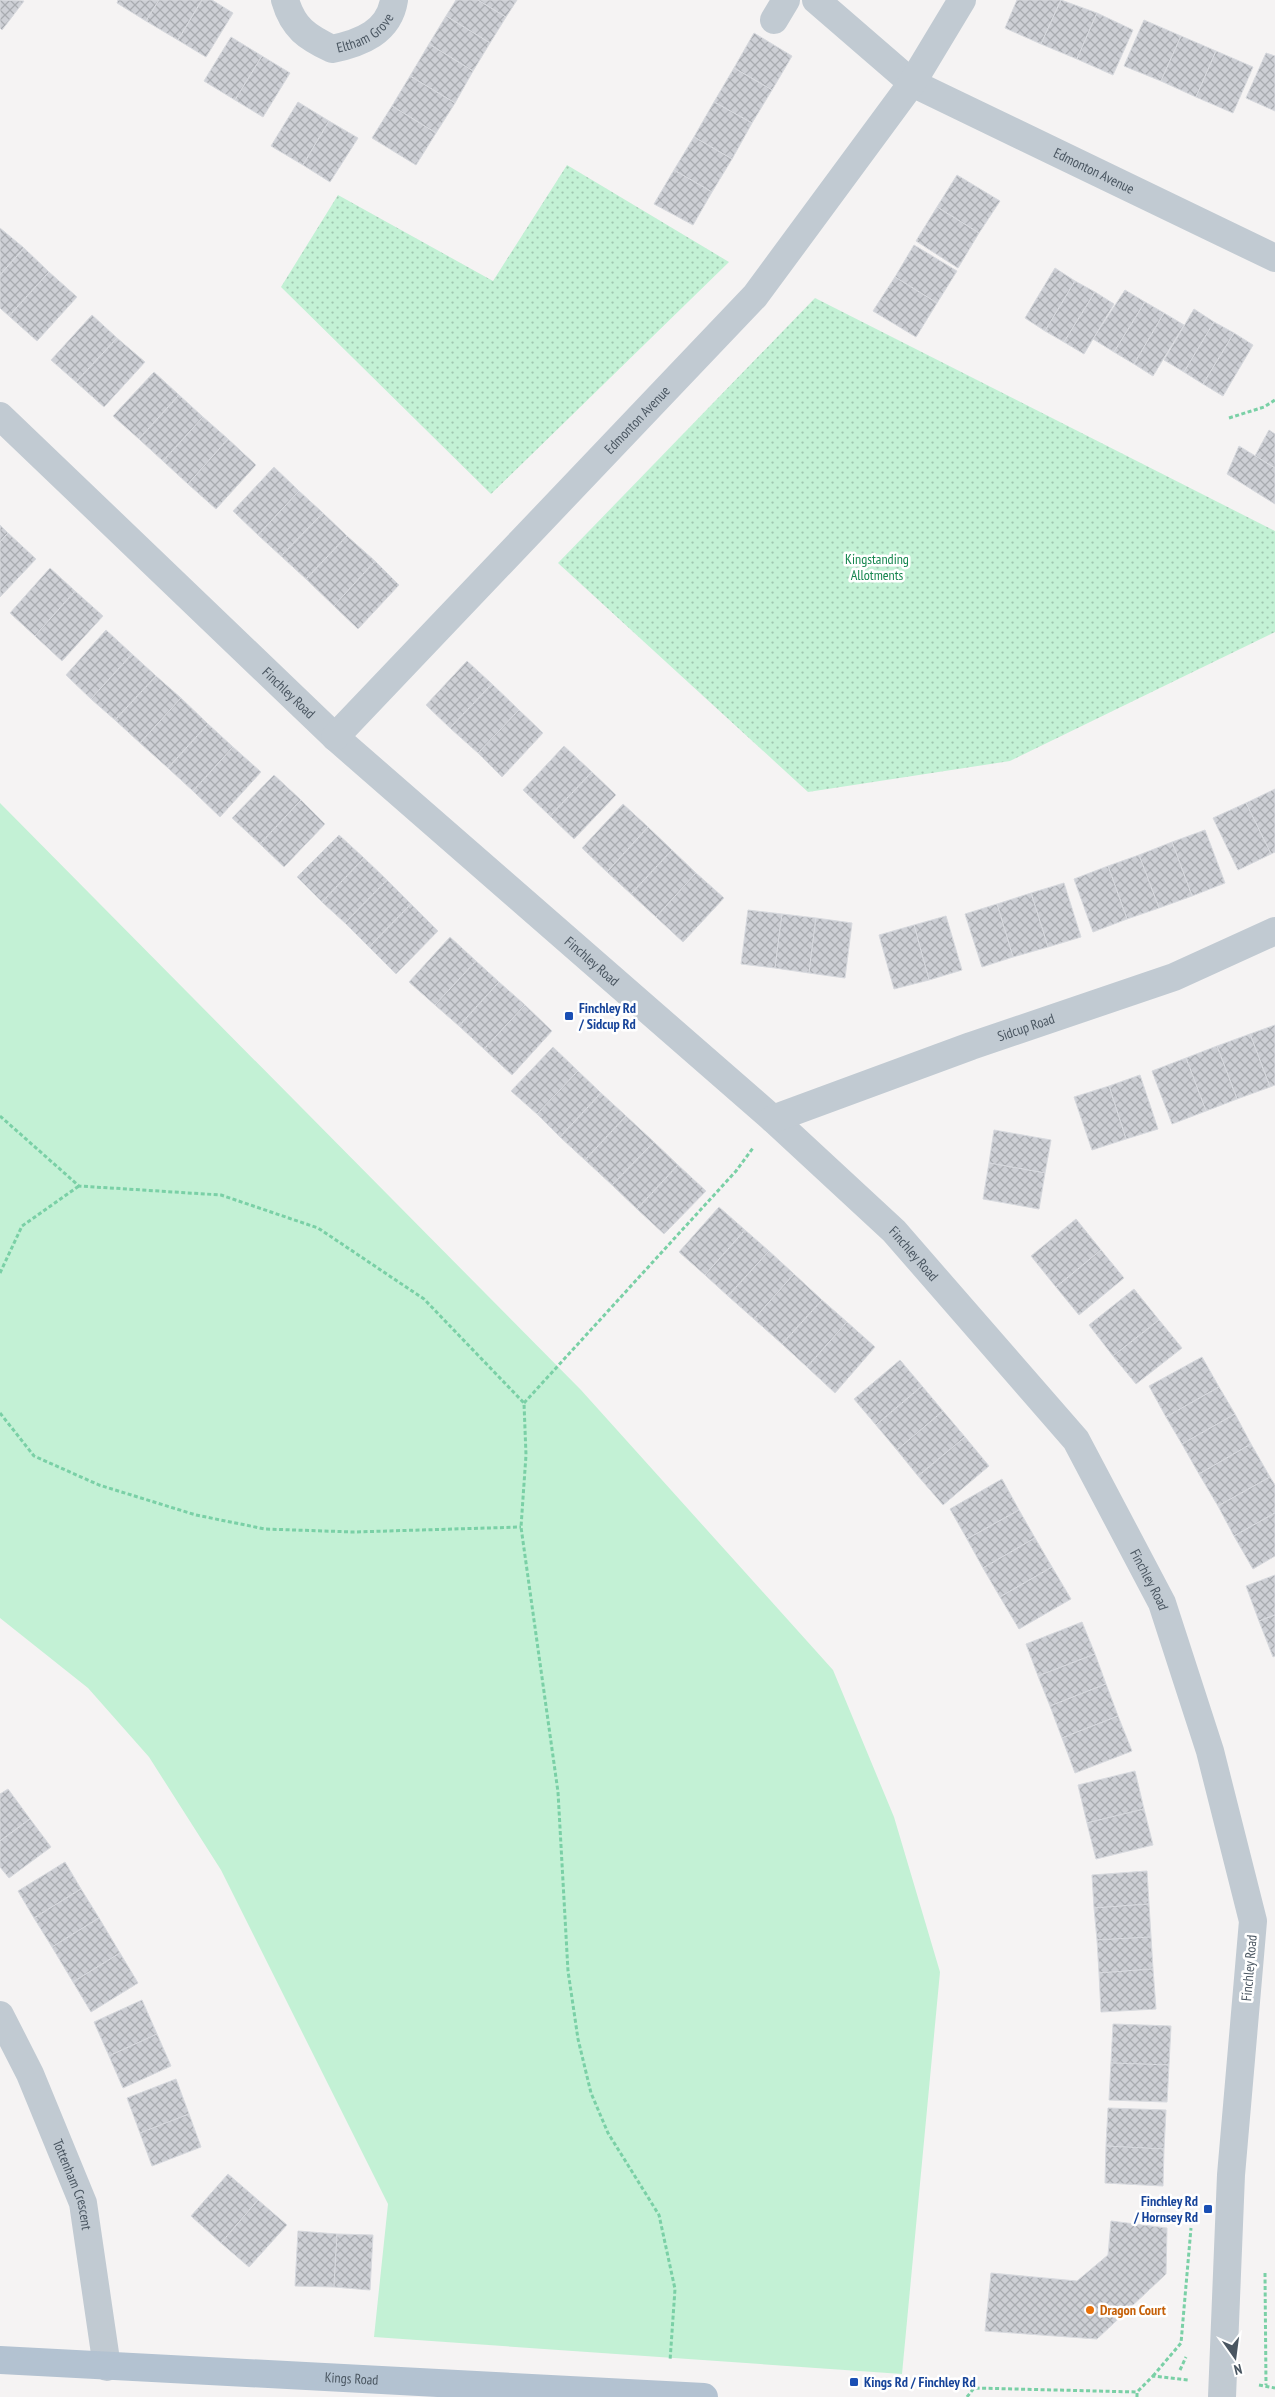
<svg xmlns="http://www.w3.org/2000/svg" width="1275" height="2397" font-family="'PT Sans Narrow',sans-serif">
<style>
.park{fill:#c3f1d5}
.garden{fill:url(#garden-dots)}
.building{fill:url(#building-cross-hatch);stroke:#d7d9de}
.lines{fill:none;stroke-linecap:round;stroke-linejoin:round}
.path{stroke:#7ad0a6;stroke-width:3;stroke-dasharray:4 2.5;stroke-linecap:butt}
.minor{stroke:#c1cad2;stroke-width:28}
.major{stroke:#b3c2d1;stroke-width:28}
.transit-dot{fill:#1a4fb4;stroke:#fff;stroke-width:2}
.food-dot{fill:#e8710a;stroke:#fff;stroke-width:2}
.labels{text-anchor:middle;stroke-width:5;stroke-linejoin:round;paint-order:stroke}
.street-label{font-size:14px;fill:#4a5661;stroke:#fff}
.park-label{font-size:14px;fill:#17864f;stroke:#fff}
.transit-label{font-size:14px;font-weight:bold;fill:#164399;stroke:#fff;text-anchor:start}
.food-label{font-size:14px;font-weight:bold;fill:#c56008;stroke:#fff;text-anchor:start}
</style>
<defs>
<pattern id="garden-dots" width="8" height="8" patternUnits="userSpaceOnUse" patternTransform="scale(1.25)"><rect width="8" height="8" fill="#c3f1d5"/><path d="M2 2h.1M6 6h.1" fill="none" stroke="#a0c6b0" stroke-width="1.8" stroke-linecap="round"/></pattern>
<pattern id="building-cross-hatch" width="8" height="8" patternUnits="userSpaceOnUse" patternTransform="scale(1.25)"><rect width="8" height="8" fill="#cdcfd5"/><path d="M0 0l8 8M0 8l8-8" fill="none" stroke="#a8abb0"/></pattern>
</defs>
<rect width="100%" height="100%" fill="#f5f3f3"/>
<path class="park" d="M 0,803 L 581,1390 L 833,1670 L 894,1817 L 940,1972 L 902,2374 L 374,2337 L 388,2204 L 221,1870 L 149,1757 L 88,1688 L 0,1618 Z"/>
<g class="garden">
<path d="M 567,165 L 729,262 L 491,494 L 281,287 L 338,195 L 493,281 Z"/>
<path d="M 815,298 L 1275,531 L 1275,632 L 1010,761 L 808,792 L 558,563 Z"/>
</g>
<g class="building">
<path d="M 0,0 L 24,1 L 2,30 L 0,28 Z"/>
<path d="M 118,0 L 159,0 L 146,21 L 117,3 Z"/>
<path d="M 159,0 L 202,0 L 178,40 L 146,21 Z"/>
<path d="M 202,0 L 212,0 L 233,13 L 206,57 L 178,40 Z"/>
<path d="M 456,0 L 478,0 L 506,17 L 490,43 L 446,16 Z"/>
<path d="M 478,0 L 517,0 L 506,17 Z"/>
<path d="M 1017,0 L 1061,0 L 1041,44 L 1005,28 Z"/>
<path d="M 1061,0 L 1097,13 L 1077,59 L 1041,44 Z"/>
<path d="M 1097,13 L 1133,30 L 1113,75 L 1077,59 Z"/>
<path d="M 446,16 L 490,43 L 473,71 L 429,44 Z"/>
<path d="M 1144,20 L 1181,36 L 1161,81 L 1124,66 Z"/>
<path d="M 754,33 L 792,56 L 772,90 L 734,68 Z"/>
<path d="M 1181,36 L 1216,51 L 1196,97 L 1161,81 Z"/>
<path d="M 231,37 L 262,56 L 235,100 L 204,81 Z"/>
<path d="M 429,44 L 473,71 L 455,103 L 410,76 Z"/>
<path d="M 1216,51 L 1253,67 L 1233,113 L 1196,97 Z"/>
<path d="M 1266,53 L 1275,56 L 1275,111 L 1246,98 Z"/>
<path d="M 262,56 L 290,73 L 263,117 L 235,100 Z"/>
<path d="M 734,68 L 772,90 L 752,123 L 714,102 Z"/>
<path d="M 410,76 L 455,103 L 436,133 L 392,106 Z"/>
<path d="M 298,102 L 329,121 L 303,165 L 271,146 Z"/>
<path d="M 714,102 L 752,123 L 732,159 L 694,137 Z"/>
<path d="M 392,106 L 436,133 L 416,165 L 372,138 Z"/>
<path d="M 329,121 L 358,138 L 330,182 L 303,165 Z"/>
<path d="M 694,137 L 732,159 L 712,192 L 674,170 Z"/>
<path d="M 674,170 L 712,192 L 693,225 L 654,204 Z"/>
<path d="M 957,175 L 1000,201 L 979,233 L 937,207 Z"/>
<path d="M 937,207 L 979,233 L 958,268 L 916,241 Z"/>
<path d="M 0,228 L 24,248 L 0,275 Z"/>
<path d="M 914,245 L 957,271 L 937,303 L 895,277 Z"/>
<path d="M 24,248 L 49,272 L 9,316 L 0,308 L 0,275 Z"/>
<path d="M 1055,268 L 1075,281 L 1045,331 L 1025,318 Z"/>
<path d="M 49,272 L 77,297 L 37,341 L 9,316 Z"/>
<path d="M 895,277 L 937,303 L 916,337 L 873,311 Z"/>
<path d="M 1075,281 L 1095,292 L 1064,342 L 1045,331 Z"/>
<path d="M 1125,290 L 1145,302 L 1114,352 L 1093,339 Z"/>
<path d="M 1095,292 L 1114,304 L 1084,354 L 1064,342 Z"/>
<path d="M 1145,302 L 1164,313 L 1134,364 L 1114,352 Z"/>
<path d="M 1194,309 L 1214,322 L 1184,372 L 1164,360 Z"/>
<path d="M 1164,313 L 1184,325 L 1153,376 L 1134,364 Z"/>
<path d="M 92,315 L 117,338 L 76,382 L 51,360 Z"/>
<path d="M 1214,322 L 1234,333 L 1203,384 L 1184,372 Z"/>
<path d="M 1234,333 L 1253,345 L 1223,396 L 1203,384 Z"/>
<path d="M 117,338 L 145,362 L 104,407 L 76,382 Z"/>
<path d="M 154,372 L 179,395 L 139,439 L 113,416 Z"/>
<path d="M 179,395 L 203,417 L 163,461 L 139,439 Z"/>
<path d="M 203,417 L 228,439 L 188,484 L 163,461 Z"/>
<path d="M 1269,430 L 1275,434 L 1275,468 L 1255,456 Z"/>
<path d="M 228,439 L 256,465 L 216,509 L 188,484 Z"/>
<path d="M 1239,446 L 1275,468 L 1275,504 L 1227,474 Z"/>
<path d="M 274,467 L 299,491 L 258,535 L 233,511 Z"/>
<path d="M 299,491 L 323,513 L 281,556 L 258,535 Z"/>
<path d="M 323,513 L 347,536 L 306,579 L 281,556 Z"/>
<path d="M 0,525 L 8,533 L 0,542 Z"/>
<path d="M 8,533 L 36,559 L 0,597 L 0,542 Z"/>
<path d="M 347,536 L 375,561 L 334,606 L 306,579 Z"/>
<path d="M 375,561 L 399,585 L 358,629 L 334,606 Z"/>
<path d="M 50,568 L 75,591 L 35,636 L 10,613 Z"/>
<path d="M 75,591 L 103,616 L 62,661 L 35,636 Z"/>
<path d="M 106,630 L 132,654 L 91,699 L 66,675 Z"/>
<path d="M 132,654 L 156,676 L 115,720 L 91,699 Z"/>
<path d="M 467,661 L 492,684 L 450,728 L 426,705 Z"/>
<path d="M 156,676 L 181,698 L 140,743 L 115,720 Z"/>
<path d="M 492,684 L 519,710 L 478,753 L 450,728 Z"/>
<path d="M 181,698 L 208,724 L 168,768 L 140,743 Z"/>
<path d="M 519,710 L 543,733 L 502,777 L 478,753 Z"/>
<path d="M 208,724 L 233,747 L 193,791 L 168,768 Z"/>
<path d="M 564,746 L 592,772 L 550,816 L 523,790 Z"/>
<path d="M 233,747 L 261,772 L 220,817 L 193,791 Z"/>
<path d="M 592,772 L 616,795 L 574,839 L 550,816 Z"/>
<path d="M 274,775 L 301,800 L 260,844 L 232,818 Z"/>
<path d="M 1275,789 L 1275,852 L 1271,854 L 1246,803 Z"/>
<path d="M 301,800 L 325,824 L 284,867 L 260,844 Z"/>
<path d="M 1246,803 L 1271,854 L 1238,870 L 1213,818 Z"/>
<path d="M 623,804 L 648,827 L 607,872 L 582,848 Z"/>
<path d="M 648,827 L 672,850 L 631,894 L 607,872 Z"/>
<path d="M 1205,830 L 1225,883 L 1192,896 L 1172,842 Z"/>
<path d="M 339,835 L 364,858 L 322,902 L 297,877 Z"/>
<path d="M 1172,842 L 1192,896 L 1159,908 L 1139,855 Z"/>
<path d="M 672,850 L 696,873 L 656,917 L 631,894 Z"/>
<path d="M 1139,855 L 1159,908 L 1127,919 L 1108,866 Z"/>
<path d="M 364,858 L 387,880 L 345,923 L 322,902 Z"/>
<path d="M 1108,866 L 1127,919 L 1093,932 L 1074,879 Z"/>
<path d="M 696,873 L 724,898 L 683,942 L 656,917 Z"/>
<path d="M 387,880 L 411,904 L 369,947 L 345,923 Z"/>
<path d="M 1064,883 L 1081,937 L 1048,947 L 1031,893 Z"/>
<path d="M 1031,893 L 1048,947 L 1013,957 L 997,904 Z"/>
<path d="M 411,904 L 438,931 L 396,974 L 369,947 Z"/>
<path d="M 997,904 L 1013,957 L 982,967 L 965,914 Z"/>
<path d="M 748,910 L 782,914 L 775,968 L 741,964 Z"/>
<path d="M 782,914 L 816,918 L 809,973 L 775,968 Z"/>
<path d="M 946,916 L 962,970 L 929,980 L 914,925 Z"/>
<path d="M 816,918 L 852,923 L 845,978 L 809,973 Z"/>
<path d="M 914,925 L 929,980 L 894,989 L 879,935 Z"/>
<path d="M 450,937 L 476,961 L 435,1005 L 409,982 Z"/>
<path d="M 476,961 L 499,982 L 459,1026 L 435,1005 Z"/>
<path d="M 499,982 L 525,1005 L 484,1049 L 459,1026 Z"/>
<path d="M 525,1005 L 552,1031 L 512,1075 L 484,1049 Z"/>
<path d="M 1275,1025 L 1275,1085 L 1270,1087 L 1250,1034 Z"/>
<path d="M 1250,1034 L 1270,1087 L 1237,1099 L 1217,1046 Z"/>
<path d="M 1217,1046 L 1237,1099 L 1206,1111 L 1186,1058 Z"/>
<path d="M 553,1047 L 578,1071 L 537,1114 L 511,1091 Z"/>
<path d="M 1186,1058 L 1206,1111 L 1172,1124 L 1152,1071 Z"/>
<path d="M 578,1071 L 601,1093 L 560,1137 L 537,1114 Z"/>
<path d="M 1140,1075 L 1158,1129 L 1126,1139 L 1109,1086 Z"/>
<path d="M 1109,1086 L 1126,1139 L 1092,1150 L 1074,1097 Z"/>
<path d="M 601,1093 L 626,1116 L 585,1160 L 560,1137 Z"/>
<path d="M 626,1116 L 654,1142 L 612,1185 L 585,1160 Z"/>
<path d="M 994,1130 L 1051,1140 L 1045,1173 L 989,1163 Z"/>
<path d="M 654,1142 L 678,1165 L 637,1209 L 612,1185 Z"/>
<path d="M 989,1163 L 1045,1173 L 1039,1209 L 983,1199 Z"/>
<path d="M 678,1165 L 706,1191 L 664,1234 L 637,1209 Z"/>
<path d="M 719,1207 L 745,1230 L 705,1275 L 679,1252 Z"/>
<path d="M 1076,1219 L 1101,1250 L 1056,1287 L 1031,1256 Z"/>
<path d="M 745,1230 L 769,1251 L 728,1296 L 705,1275 Z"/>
<path d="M 1101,1250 L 1124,1278 L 1079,1315 L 1056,1287 Z"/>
<path d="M 769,1251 L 794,1274 L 754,1319 L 728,1296 Z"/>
<path d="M 794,1274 L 822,1300 L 782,1344 L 754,1319 Z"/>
<path d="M 1134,1289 L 1159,1320 L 1113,1356 L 1089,1325 Z"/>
<path d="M 822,1300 L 847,1322 L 807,1367 L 782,1344 Z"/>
<path d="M 1159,1320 L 1182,1348 L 1136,1384 L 1113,1356 Z"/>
<path d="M 847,1322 L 875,1347 L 835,1393 L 807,1367 Z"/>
<path d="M 1202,1357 L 1219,1387 L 1166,1417 L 1149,1386 Z"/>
<path d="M 900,1360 L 922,1386 L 876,1425 L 854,1399 Z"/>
<path d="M 922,1386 L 943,1411 L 897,1450 L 876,1425 Z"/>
<path d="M 1219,1387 L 1235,1414 L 1182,1444 L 1166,1417 Z"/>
<path d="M 943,1411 L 965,1437 L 918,1476 L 897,1450 Z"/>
<path d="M 1235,1414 L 1251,1444 L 1199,1474 L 1182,1444 Z"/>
<path d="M 965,1437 L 989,1466 L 943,1505 L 918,1476 Z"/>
<path d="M 1251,1444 L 1270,1477 L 1218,1506 L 1199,1474 Z"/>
<path d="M 1270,1477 L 1275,1485 L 1275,1513 L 1234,1536 L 1218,1506 Z"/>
<path d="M 1002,1479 L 1019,1510 L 967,1539 L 950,1509 Z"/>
<path d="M 1019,1510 L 1035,1538 L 983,1568 L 967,1539 Z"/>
<path d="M 1275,1513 L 1275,1556 L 1253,1569 L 1234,1536 Z"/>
<path d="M 1035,1538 L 1052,1567 L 1000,1597 L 983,1568 Z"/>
<path d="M 1052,1567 L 1071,1599 L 1019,1629 L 1000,1597 Z"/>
<path d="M 1275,1575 L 1275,1615 L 1259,1621 L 1246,1586 Z"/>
<path d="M 1275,1615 L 1275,1656 L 1273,1657 L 1259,1621 Z"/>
<path d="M 1082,1622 L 1095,1654 L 1038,1676 L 1026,1644 Z"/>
<path d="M 1095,1654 L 1106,1684 L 1050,1706 L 1038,1676 Z"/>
<path d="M 1106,1684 L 1118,1716 L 1062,1738 L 1050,1706 Z"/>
<path d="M 1118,1716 L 1132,1751 L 1075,1773 L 1062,1738 Z"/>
<path d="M 1135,1771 L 1144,1809 L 1087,1823 L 1078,1785 Z"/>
<path d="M 8,1789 L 30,1819 L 0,1841 L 0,1794 Z"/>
<path d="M 1144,1809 L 1153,1845 L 1096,1859 L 1087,1823 Z"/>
<path d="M 30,1819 L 51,1847 L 9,1878 L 0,1867 L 0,1841 Z"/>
<path d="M 65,1862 L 81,1889 L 34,1918 L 18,1891 Z"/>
<path d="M 1147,1871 L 1149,1904 L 1094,1908 L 1092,1875 Z"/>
<path d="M 81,1889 L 99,1918 L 52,1947 L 34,1918 Z"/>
<path d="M 1149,1904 L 1151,1937 L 1097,1940 L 1094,1908 Z"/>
<path d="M 99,1918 L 120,1953 L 73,1982 L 52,1947 Z"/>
<path d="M 1151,1937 L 1153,1969 L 1099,1973 L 1097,1940 Z"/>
<path d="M 120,1953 L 138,1983 L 91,2012 L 73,1982 Z"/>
<path d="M 1153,1969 L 1156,2009 L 1101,2012 L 1099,1973 Z"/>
<path d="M 142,2000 L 157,2034 L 109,2056 L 94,2022 Z"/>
<path d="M 1113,2024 L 1171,2026 L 1169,2065 L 1111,2063 Z"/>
<path d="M 157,2034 L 171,2066 L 123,2088 L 109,2056 Z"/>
<path d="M 1111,2063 L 1169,2065 L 1167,2102 L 1109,2100 Z"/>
<path d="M 176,2079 L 189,2114 L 140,2133 L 127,2098 Z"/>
<path d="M 1108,2108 L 1166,2110 L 1164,2149 L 1106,2146 Z"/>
<path d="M 189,2114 L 201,2147 L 152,2166 L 140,2133 Z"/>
<path d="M 1106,2146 L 1164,2149 L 1163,2186 L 1105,2183 Z"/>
<path d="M 228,2174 L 258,2200 L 221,2243 L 191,2216 Z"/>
<path d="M 258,2200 L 287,2225 L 249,2267 L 221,2243 Z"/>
<path d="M 1111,2221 L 1167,2228 L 1166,2274 L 1097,2339 L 985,2331 L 991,2273 L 1077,2281 L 1108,2255 Z"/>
<path d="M 298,2231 L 337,2234 L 334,2287 L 295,2286 Z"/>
<path d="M 337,2234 L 373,2235 L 370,2290 L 334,2287 Z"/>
</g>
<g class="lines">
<g class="path">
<path d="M 1229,418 L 1264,407 L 1275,400"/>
<path d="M 0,1116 L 79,1186 L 221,1195 L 318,1228 L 424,1299 L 524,1403 L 526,1455 L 521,1527 L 558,1792 L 568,1971 L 578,2039 L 591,2093 L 608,2133 L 659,2215 L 675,2289 L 670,2361"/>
<path d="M 0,1273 L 22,1226 L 79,1186"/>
<path d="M 524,1403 L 736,1171 L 753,1148"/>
<path d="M 0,1413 L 34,1456 L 99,1485 L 196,1515 L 265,1529 L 354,1532 L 521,1527"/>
<path d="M 1265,2273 L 1266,2385"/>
<path d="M 1180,2370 L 1186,2357"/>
<path d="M 1153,2376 L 1181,2343 L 1191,2228"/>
<path d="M 1259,2385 L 1275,2388"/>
<path d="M 967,2397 L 974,2388 L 1137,2392"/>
<path d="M 1137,2397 L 1137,2392 L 1153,2376 L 1188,2380"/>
</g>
<g class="minor">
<path id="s1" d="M 285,0 C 293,28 307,37 332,49 C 361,43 389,32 394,0"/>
<path id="s2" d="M 816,0 L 912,83 L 1275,258"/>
<path d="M 774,20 L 786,0"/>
<path id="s3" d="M 0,416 L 335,737 L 773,1119 L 894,1231 L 1076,1440 L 1162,1603 L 1210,1751 L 1253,1921 L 1231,2175 L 1222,2397"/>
<path id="s4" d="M 335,737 L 755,296 L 912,83 L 962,0"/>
<path id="s5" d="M 773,1119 L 971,1046 L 1174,977 L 1275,931"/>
<path id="s6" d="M 0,2015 L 30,2074 L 83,2203 L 107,2367"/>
</g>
<path class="major" id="s7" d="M 0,2360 L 704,2397"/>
</g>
<g class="transit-dot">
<rect x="564" y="1011" width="10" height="10" rx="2.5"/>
<rect x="1203" y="2204" width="10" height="10" rx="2.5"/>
<rect x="849" y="2377" width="10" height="10" rx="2.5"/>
</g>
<circle class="food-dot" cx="1090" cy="2310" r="5"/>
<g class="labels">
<g class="street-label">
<text dy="5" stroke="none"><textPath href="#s1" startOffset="108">Eltham Grove</textPath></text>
<text dy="5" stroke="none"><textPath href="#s2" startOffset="329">Edmonton Avenue</textPath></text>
<text dy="5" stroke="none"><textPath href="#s4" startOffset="438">Edmonton Avenue</textPath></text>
<text dy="5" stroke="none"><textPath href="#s3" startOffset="400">Finchley Road</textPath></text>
<text dy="5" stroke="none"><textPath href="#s3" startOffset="805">Finchley Road</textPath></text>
<text dy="5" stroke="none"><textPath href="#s5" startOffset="269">Sidcup Road</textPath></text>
<text dy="5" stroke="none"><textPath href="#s3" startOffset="1240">Finchley Road</textPath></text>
<text dy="5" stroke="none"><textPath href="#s3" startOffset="1645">Finchley Road</textPath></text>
<text transform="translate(1249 1968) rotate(-85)" y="5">Finchley Road</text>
<text dy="5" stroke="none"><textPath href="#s6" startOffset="185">Tottenham Crescent</textPath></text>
<text dy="5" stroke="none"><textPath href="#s7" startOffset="352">Kings Road</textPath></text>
</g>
<g class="park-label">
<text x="877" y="564">Kingstanding<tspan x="877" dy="16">Allotments</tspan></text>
</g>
<g class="transit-label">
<text x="579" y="1013">Finchley Rd<tspan x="579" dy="16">/ Sidcup Rd</tspan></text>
<text x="1198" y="2206" text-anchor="end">Finchley Rd<tspan x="1198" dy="16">/ Hornsey Rd</tspan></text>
<text x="864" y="2387">Kings Rd / Finchley Rd</text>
</g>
<g class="food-label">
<text x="1100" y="2315">Dragon Court</text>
</g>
</g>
<g transform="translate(1235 2357) rotate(166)" stroke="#ffffff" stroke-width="4" paint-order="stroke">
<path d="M0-4L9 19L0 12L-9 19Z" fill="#4a5661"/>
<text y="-8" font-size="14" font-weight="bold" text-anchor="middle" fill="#4a5661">N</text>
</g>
</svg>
